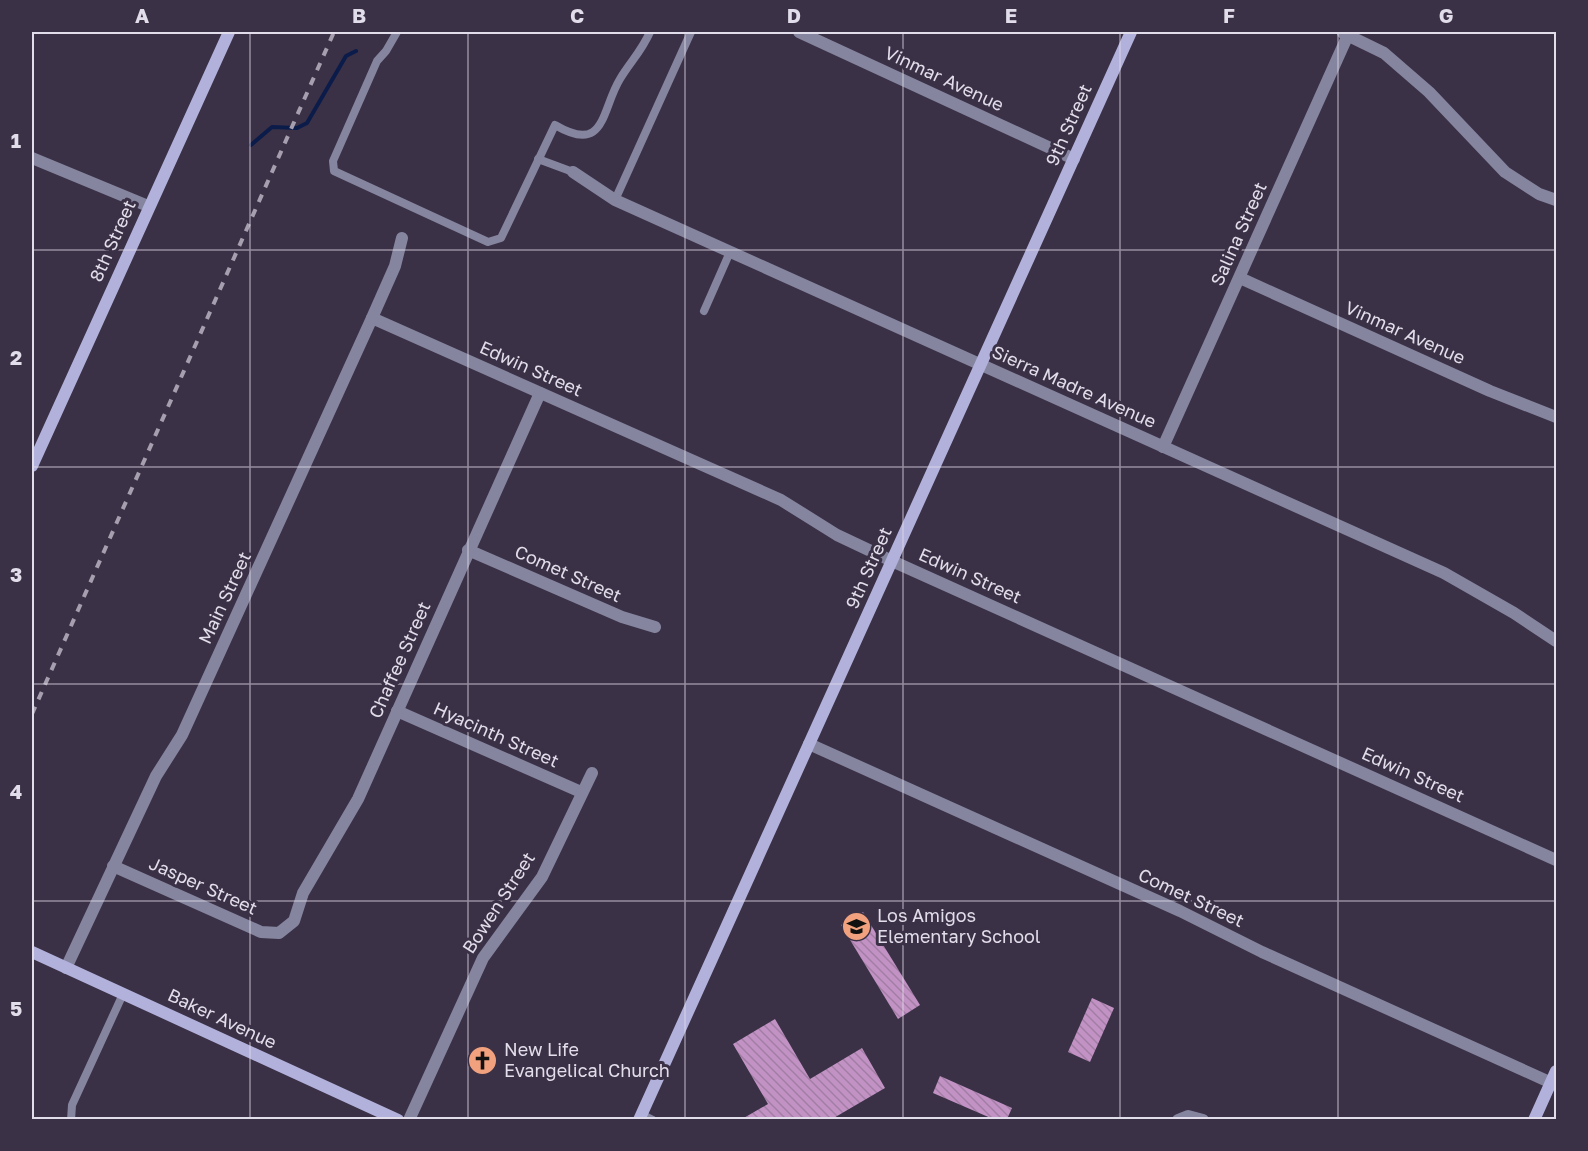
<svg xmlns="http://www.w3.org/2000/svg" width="1588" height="1151" font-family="'Golos Text',sans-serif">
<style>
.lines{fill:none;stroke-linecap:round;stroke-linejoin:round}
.stream{stroke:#0b1c4b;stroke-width:4}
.building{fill:url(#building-back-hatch)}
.lane{stroke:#8585a0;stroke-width:8}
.street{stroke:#8585a0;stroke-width:12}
.secondary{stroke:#b1b1dc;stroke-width:12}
.rail{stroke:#a69faf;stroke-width:4;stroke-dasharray:8 8;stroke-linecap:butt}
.grid{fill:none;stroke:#e2ddea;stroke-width:1.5;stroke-opacity:0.55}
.labels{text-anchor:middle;stroke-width:6;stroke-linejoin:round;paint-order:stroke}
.street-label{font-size:18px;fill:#e2ddea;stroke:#3b3146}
.poi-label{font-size:18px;fill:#e2ddea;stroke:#3b3146;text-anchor:start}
.neatline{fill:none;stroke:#e2ddea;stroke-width:2}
.grid-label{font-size:20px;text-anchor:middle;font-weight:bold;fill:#e2ddea}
</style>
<defs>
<pattern id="building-back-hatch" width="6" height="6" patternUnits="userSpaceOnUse" patternTransform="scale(1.5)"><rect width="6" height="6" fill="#c292c5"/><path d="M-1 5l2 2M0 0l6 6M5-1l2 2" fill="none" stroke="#a27ea5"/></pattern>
</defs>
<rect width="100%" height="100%" fill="#3b3146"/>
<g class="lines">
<path class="stream" d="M 251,145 L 272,127 L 297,128 L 307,123 L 346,56 L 356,51"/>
</g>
<g class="building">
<path d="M 863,912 L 920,1005 L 898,1019 L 841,925 Z"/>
<path d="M 1092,998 L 1114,1008 L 1090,1062 L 1068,1052 Z"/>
<path d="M 775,1019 L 810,1079 L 862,1048 L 885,1088 L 832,1119 L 742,1119 L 768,1104 L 733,1044 Z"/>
<path d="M 940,1076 L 1012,1108 L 1007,1119 L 993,1119 L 933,1093 Z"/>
</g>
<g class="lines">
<g class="lane">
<path d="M 397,32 L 386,51 L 377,61 L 333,161 L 334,171 L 488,242 L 501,238 L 555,125 C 606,155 601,110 620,79 C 631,61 641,52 650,32"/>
<path d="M 538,159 L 573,172"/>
<path d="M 615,200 L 691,32"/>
<path d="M 704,311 L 730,252"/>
<path d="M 641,1114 L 653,1120"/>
<path d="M 71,1120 L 72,1105 L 123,994"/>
</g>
<g class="street">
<path d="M 799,32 L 1074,159"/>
<path d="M 1343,33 L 1384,53 L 1429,92 L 1505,172 L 1539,194 L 1556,200"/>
<path d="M 32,158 L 148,206"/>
<path d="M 573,172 L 615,200 L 1444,573 L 1514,613 L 1556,641"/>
<path d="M 1240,278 L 1490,391 L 1556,417"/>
<path d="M 372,318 L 781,500 L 837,535 L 892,561 L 1556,860"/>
<path d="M 1163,447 L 1348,35"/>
<path d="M 468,550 L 622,617 L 655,627"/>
<path d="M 397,711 L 581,792"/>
<path d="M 809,744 L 1180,911 L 1262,952 L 1556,1085"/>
<path d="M 113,866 L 261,932 L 279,933 L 294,921 L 303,893 L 358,799 L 540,393"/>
<path d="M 66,968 L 156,776 L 182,735 L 372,318 L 395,266 L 402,238"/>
<path d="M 409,1120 L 483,958 L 542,877 L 592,773"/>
<path d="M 1178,1120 L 1188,1116 L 1203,1120"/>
</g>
<g class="secondary">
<path d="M 32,466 L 229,32"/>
<path d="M 32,952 L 398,1120"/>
<path d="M 639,1120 L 1131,32"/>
<path d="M 1534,1120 L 1556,1071"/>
</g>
<path class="rail" d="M 32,714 L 334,32"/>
</g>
<path class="grid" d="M 250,32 L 250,1120M 468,32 L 468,1120M 685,32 L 685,1120M 903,32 L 903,1120M 1120,32 L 1120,1120M 1338,32 L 1338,1120M 32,250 L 1556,250M 32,467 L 1556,467M 32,684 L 1556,684M 32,901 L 1556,901"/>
<defs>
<symbol id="school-disc" viewBox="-11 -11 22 22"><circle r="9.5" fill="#f1a17d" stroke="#3b3146"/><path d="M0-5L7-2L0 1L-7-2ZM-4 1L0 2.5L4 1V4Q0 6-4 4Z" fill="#111"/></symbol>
<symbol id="church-disc" viewBox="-11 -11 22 22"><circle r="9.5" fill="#f1a17d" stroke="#3b3146"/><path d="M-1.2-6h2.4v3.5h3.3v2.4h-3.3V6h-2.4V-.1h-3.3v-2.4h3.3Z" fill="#111"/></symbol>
</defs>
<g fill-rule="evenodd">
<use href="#school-disc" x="840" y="910" width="33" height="33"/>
<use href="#church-disc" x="466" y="1044" width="33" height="33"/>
</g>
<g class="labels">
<g class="street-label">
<text transform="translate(944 79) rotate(25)" y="6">Vinmar Avenue</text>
<text transform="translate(1069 125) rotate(-66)" y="6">9th Street</text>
<text transform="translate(1239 234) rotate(-66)" y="6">Salina Street</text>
<text transform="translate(113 241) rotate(-66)" y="6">8th Street</text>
<text transform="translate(1405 333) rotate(24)" y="6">Vinmar Avenue</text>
<text transform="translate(531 369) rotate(24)" y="6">Edwin Street</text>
<text transform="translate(1074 387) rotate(24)" y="6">Sierra Madre Avenue</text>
<text transform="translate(869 568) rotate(-66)" y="6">9th Street</text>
<text transform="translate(568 574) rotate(24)" y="6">Comet Street</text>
<text transform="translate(970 576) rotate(24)" y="6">Edwin Street</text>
<text transform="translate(225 598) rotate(-65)" y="6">Main Street</text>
<text transform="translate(400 660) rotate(-66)" y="6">Chaffee Street</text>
<text transform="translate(496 735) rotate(24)" y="6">Hyacinth Street</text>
<text transform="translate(1413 775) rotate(24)" y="6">Edwin Street</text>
<text transform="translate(203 886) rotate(24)" y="6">Jasper Street</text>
<text transform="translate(1191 898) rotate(25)" y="6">Comet Street</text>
<text transform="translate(499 903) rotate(-57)" y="6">Bowen Street</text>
<text transform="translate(222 1019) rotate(25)" y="6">Baker Avenue</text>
</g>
<g class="poi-label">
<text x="877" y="922">Los Amigos<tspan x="877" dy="21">Elementary School</tspan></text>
<text x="504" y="1056">New Life<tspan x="504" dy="21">Evangelical Church</tspan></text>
</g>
</g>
<rect width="1588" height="1151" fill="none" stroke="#3b3146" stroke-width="66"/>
<rect x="33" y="33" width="1522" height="1085" class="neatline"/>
<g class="grid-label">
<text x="142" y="23">A</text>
<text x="359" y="23">B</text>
<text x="577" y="23">C</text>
<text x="794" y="23">D</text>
<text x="1011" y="23">E</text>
<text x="1229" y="23">F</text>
<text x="1446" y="23">G</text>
<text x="16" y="148">1</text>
<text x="16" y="365">2</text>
<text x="16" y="582">3</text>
<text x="16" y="799">4</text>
<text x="16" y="1016">5</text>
</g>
</svg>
